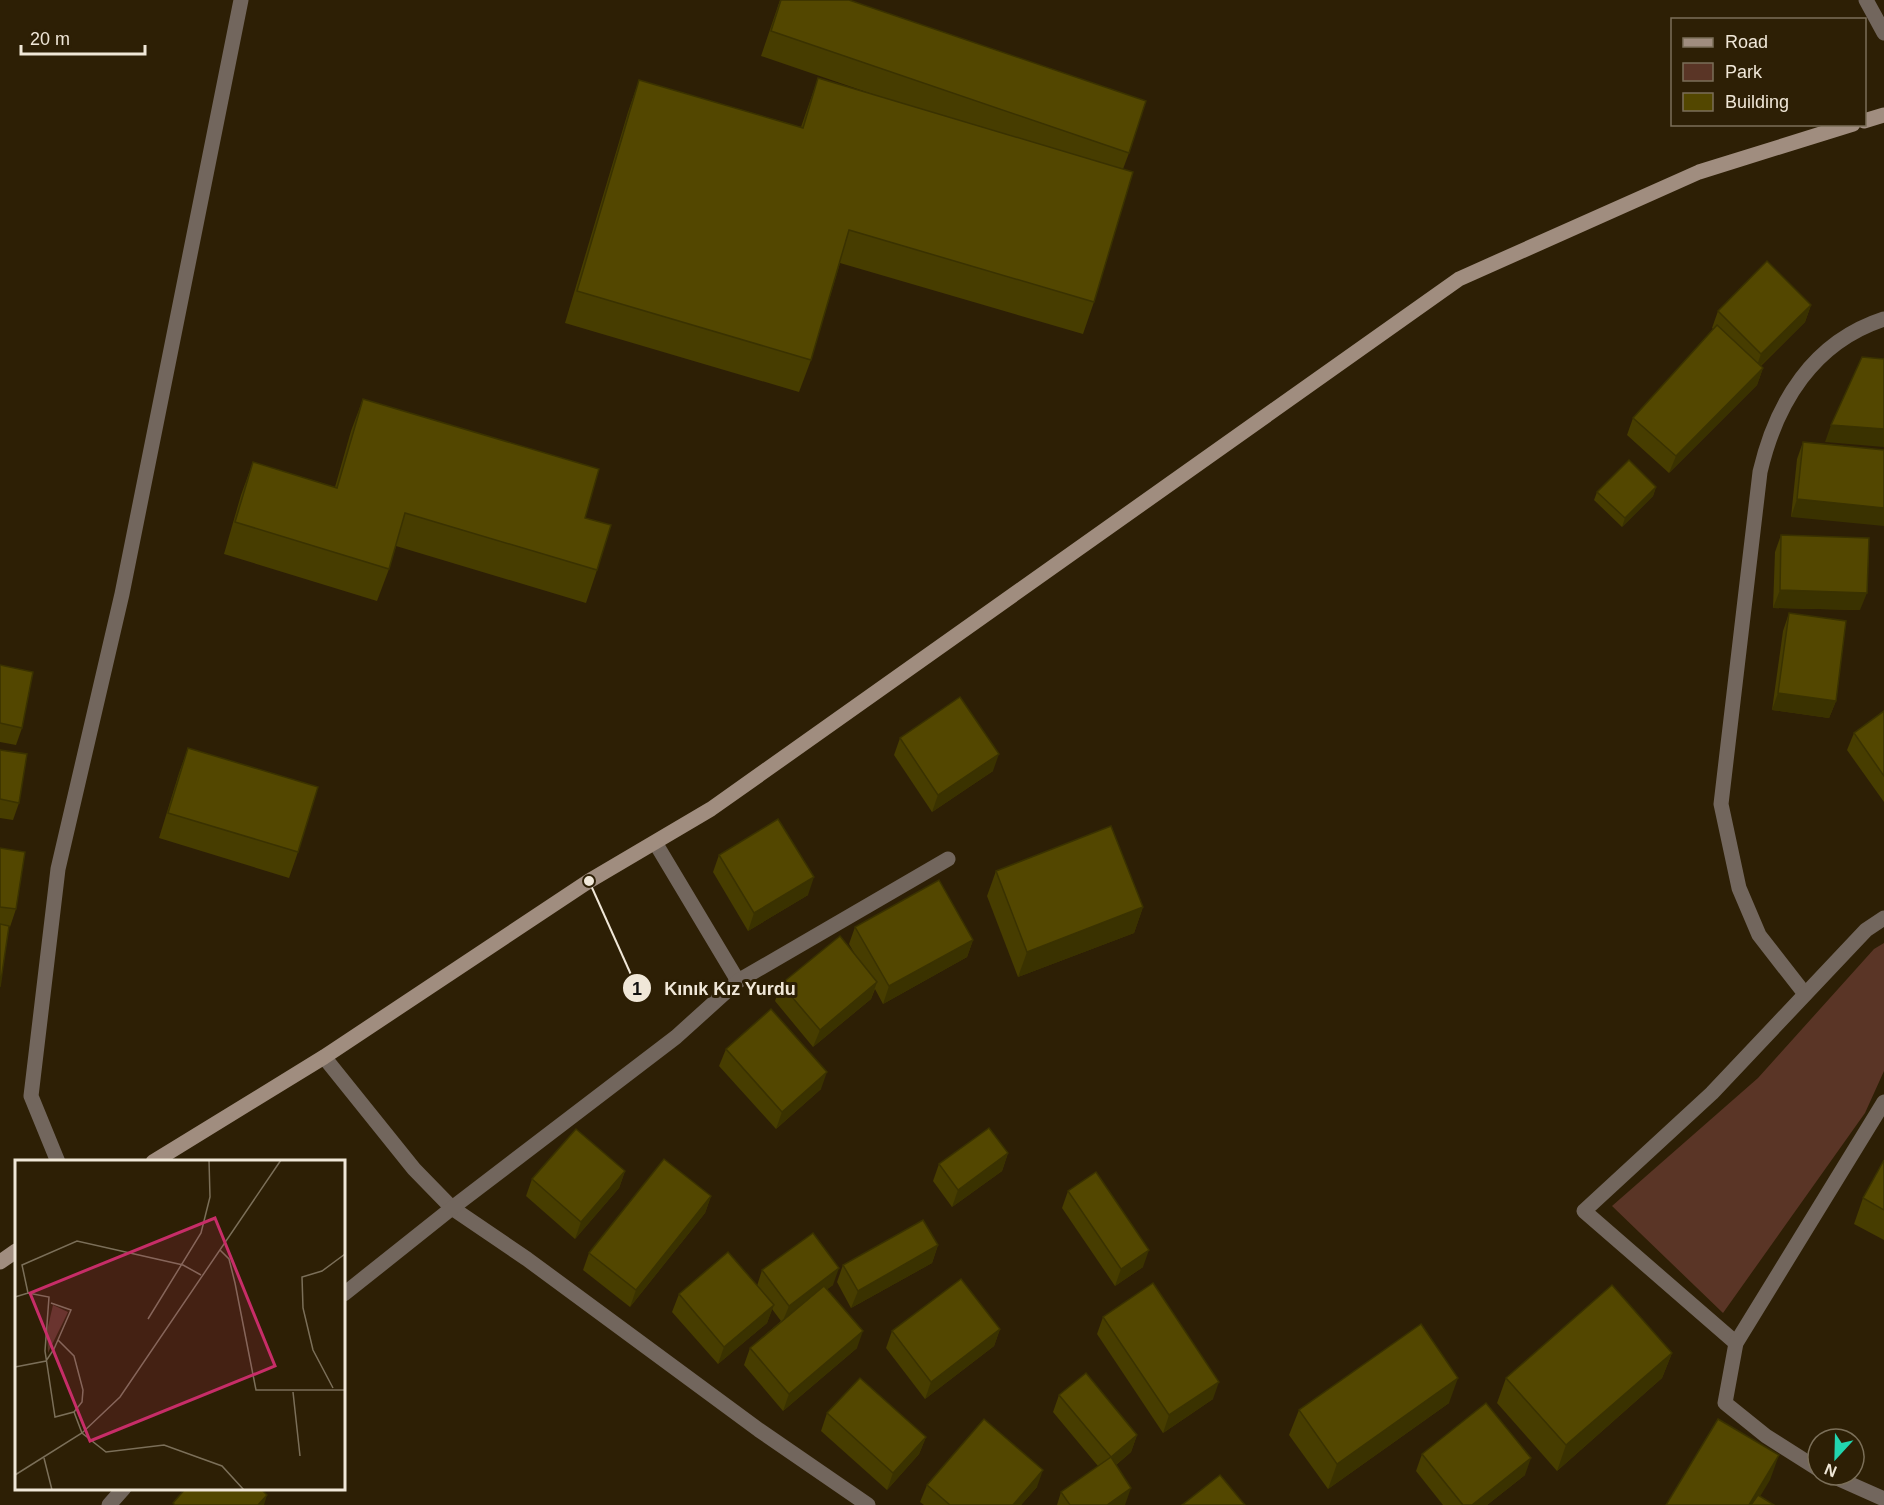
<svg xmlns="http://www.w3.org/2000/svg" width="1884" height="1505" font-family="Arial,sans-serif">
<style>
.green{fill:#5a3526}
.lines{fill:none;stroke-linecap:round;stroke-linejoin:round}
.minor{stroke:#72665d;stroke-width:15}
.tertiary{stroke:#72665d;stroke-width:15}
.secondary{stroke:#a08d7f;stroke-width:15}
.wall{fill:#473d00}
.shaded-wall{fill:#3a3200}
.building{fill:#534700;stroke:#3a3200;stroke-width:1.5}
.inset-road{fill:none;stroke:#7b6f59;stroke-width:1.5}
.view{fill:#c72d68;fill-opacity:0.15;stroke:#c72d68;stroke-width:3}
.inset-edge{fill:none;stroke:#f0e7d8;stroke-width:3}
.leader{fill:none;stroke:#f0e7d8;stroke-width:2}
.callout-dot{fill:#f0e7d8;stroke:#2d1f05;stroke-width:2}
.mark-label{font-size:18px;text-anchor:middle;font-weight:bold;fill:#111}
.callout-label{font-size:18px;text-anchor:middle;font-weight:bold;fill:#f0e7d8;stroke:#2d1f05;stroke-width:6;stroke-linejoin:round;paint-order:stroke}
</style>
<rect width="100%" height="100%" fill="#2d1f05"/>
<path class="green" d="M 1884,943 L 1884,1071 L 1865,1113 L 1723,1313 L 1612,1206 L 1758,1078 L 1874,949 Z"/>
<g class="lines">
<g class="minor">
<path d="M 1866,0 L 1884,33"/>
<path d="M 656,844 L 738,981"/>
<path d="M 1805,994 L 1759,935 L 1739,888 L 1721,804 L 1760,472 C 1776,403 1813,342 1884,319"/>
<path d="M 324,1057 L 414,1169 L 452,1208 L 527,1259 L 759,1430 L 868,1505"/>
<path d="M 344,1294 L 452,1208 L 676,1037 L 738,981 L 948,859"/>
<path d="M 1736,1343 L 1584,1211 L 1712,1093 L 1866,930 L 1884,918"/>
<path d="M 1818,1469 L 1766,1436 L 1725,1403 L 1736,1343 L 1884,1102"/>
<path d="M 1830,1475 L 1884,1499"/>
<path d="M 109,1505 L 124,1488"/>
</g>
<path class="tertiary" d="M 58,1162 L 31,1096 L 58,869 L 122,594 L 241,0"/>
<g class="secondary">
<path d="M 1864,121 L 1884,115"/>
<path d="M 153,1162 L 324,1057 L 589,881 L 711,809 L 1459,279 L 1699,172 L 1853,124"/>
<path d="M 0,1262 L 16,1251"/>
</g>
</g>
<g class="wall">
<path d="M 780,0 L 849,0 L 1129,153 L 1123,169 L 1094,302 L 1083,334 L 840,263 L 811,360 L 799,392 L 565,323 L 628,112 L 639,80 L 801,127 L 818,78 L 881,97 L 761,56 Z"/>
<path d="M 1811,305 L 1805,322 L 1761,366 L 1763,368 L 1757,385 L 1669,473 L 1627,435 L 1633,418 L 1713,329 L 1712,328 L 1718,311 Z"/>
<path d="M 363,399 L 585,518 L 597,570 L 586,603 L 396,546 L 389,569 L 377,601 L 224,554 L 241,495 L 253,462 L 335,487 L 351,431 Z"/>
<path d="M 1803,442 L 1884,450 L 1791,517 L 1797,459 Z"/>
<path d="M 1656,487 L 1653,496 L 1622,527 L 1594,500 L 1597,492 Z"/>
<path d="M 1781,535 L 1860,610 L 1773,608 L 1775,552 Z"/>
<path d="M 1789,613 L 1836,701 L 1829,718 L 1772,710 L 1783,631 Z"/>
<path d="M 0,665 L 22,728 L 16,745 L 0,742 Z"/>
<path d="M 1884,711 L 1884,802 L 1847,750 L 1854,733 Z"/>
<path d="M 900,738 L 993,771 L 932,812 L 894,755 Z"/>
<path d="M 188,748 L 298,852 L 289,878 L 159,838 L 179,773 Z"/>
<path d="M 0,750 L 19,803 L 13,820 L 0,818 Z"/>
<path d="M 0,848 L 16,909 L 10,927 L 9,926 L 0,987 Z"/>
<path d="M 719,855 L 808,895 L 748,931 L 713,872 Z"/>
<path d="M 996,871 L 1143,907 L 1134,933 L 1018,977 L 987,896 Z"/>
<path d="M 855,927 L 973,940 L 967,957 L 883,1004 L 875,989 L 871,999 L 813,1047 L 775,1001 L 781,984 L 856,956 L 849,944 Z"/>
<path d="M 726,1049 L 821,1089 L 776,1129 L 719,1066 Z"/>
<path d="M 1008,1153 L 1002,1171 L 952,1207 L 933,1181 L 939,1164 Z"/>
<path d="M 1884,1160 L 1884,1240 L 1854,1224 L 1863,1198 Z"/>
<path d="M 625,1171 L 619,1188 L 575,1239 L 526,1196 L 532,1179 Z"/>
<path d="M 1068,1191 L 1143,1267 L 1115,1286 L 1062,1208 Z"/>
<path d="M 711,1196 L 705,1213 L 630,1307 L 583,1270 L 589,1253 Z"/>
<path d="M 938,1245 L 932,1263 L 851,1308 L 837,1282 L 843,1265 Z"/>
<path d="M 762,1270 L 833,1285 L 827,1289 L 857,1348 L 783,1411 L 744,1365 L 750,1348 L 781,1321 L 772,1309 L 767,1323 L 718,1364 L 672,1312 L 679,1294 L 757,1286 Z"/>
<path d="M 1103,1317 L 1213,1399 L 1163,1433 L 1097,1334 Z"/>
<path d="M 1000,1329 L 994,1346 L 925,1399 L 886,1348 L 892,1331 Z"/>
<path d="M 1672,1353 L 1662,1378 L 1557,1471 L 1497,1403 L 1506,1378 Z"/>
<path d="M 1059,1395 L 1137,1435 L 1131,1452 L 1116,1465 L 1125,1505 L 1057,1505 L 1061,1492 L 1098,1466 L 1053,1412 Z"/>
<path d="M 1449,1403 L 1328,1489 L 1289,1435 L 1299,1410 Z"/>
<path d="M 827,1413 L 926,1437 L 919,1454 L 887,1490 L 821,1431 Z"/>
<path d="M 1422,1454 L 1525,1475 L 1487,1505 L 1443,1505 L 1416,1471 Z"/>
<path d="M 927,1485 L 1037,1487 L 1021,1505 L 924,1505 L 920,1502 Z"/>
</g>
<g class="shaded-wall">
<path d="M 1811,305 L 1805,322 L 1755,371 L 1761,354 Z"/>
<path d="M 1763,368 L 1757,385 L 1669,473 L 1676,456 Z"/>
<path d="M 1831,425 L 1884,429 L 1884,447 L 1825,442 Z"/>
<path d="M 1656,487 L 1653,496 L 1622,527 L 1625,518 Z"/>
<path d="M 1797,499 L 1884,508 L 1884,526 L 1791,517 Z"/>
<path d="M 1780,590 L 1867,593 L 1860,610 L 1773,608 Z"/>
<path d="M 1778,693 L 1836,701 L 1829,718 L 1772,710 Z"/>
<path d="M 999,754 L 993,771 L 932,812 L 938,795 Z"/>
<path d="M 814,877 L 808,895 L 748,931 L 754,913 Z"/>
<path d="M 1143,907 L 1134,933 L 1018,977 L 1027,952 Z"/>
<path d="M 973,940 L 967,957 L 883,1004 L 889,986 Z"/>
<path d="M 877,982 L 871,999 L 813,1047 L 820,1030 Z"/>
<path d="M 827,1072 L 821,1089 L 776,1129 L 782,1112 Z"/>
<path d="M 1008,1153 L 1002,1171 L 952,1207 L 958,1190 Z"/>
<path d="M 625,1171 L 619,1188 L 575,1239 L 581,1222 Z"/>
<path d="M 711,1196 L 705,1213 L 630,1307 L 636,1290 Z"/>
<path d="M 938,1245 L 932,1263 L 851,1308 L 858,1291 Z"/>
<path d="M 1149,1250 L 1143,1267 L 1115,1286 L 1121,1269 Z"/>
<path d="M 839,1268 L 833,1285 L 782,1323 L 789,1306 Z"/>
<path d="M 774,1305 L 767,1323 L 718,1364 L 724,1347 Z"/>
<path d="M 1000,1329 L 994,1346 L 925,1399 L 931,1382 Z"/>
<path d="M 863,1331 L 857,1348 L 783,1411 L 789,1394 Z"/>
<path d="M 1672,1353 L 1662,1378 L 1557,1471 L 1566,1445 Z"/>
<path d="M 1458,1378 L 1449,1403 L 1328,1489 L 1337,1464 Z"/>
<path d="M 1219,1382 L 1213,1399 L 1163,1433 L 1169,1415 Z"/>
<path d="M 1137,1435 L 1131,1452 L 1105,1474 L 1111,1457 Z"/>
<path d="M 926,1437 L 919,1454 L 887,1490 L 893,1473 Z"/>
<path d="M 1779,1455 L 1770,1480 L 1755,1505 L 1749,1505 Z"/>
<path d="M 1531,1458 L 1525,1475 L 1487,1505 L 1472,1505 Z"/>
<path d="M 1043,1470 L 1037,1487 L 1021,1505 L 1013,1505 Z"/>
<path d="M 1131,1488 L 1125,1505 L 1107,1505 Z"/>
<path d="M 267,1495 L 264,1505 L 258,1505 Z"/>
</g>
<g class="building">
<path d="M 781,0 L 849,0 L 1146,101 L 1129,153 L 771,31 Z"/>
<path d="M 818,78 L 1133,172 L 1094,302 L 849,230 L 811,360 L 577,291 L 639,80 L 803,128 Z"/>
<path d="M 1767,261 L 1811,305 L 1761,354 L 1718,311 Z"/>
<path d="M 1717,325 L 1763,368 L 1676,456 L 1633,418 Z"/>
<path d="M 1862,357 L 1884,359 L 1884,429 L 1831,425 Z"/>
<path d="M 363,399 L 599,469 L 585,518 L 611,525 L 597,570 L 405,513 L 389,569 L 235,522 L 253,462 L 337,488 Z"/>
<path d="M 1803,442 L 1884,450 L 1884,508 L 1797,499 Z"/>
<path d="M 1629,460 L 1656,487 L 1625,518 L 1597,492 Z"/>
<path d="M 1781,535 L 1869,538 L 1867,593 L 1780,590 Z"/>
<path d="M 1789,613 L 1846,621 L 1836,701 L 1778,693 Z"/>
<path d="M 0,665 L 33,672 L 22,728 L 0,723 Z"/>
<path d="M 960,697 L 999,754 L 938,795 L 900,738 Z"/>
<path d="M 1884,711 L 1884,776 L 1854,733 Z"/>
<path d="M 188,748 L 318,787 L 298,852 L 168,813 Z"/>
<path d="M 0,750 L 27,754 L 19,803 L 0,799 Z"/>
<path d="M 778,819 L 814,877 L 754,913 L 719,855 Z"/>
<path d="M 1111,826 L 1143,907 L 1027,952 L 996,871 Z"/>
<path d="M 0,848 L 25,852 L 16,909 L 0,907 Z"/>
<path d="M 939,880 L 973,940 L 889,986 L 855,927 Z"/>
<path d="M 0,924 L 9,926 L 0,987 Z"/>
<path d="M 840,936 L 877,982 L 820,1030 L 781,984 Z"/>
<path d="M 771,1009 L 827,1072 L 782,1112 L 726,1049 Z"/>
<path d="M 989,1128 L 1008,1153 L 958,1190 L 939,1164 Z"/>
<path d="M 576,1129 L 625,1171 L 581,1222 L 532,1179 Z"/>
<path d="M 664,1159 L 711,1196 L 636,1290 L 589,1253 Z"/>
<path d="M 1884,1160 L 1884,1210 L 1863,1198 Z"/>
<path d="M 1096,1172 L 1149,1250 L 1121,1269 L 1068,1191 Z"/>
<path d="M 923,1220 L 938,1245 L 858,1291 L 843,1265 Z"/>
<path d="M 813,1233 L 839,1268 L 789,1306 L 762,1270 Z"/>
<path d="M 728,1252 L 774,1305 L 724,1347 L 679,1294 Z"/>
<path d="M 961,1279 L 1000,1329 L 931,1382 L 892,1331 Z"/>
<path d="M 1153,1283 L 1219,1382 L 1169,1415 L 1103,1317 Z"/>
<path d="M 1612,1285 L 1672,1353 L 1566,1445 L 1506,1378 Z"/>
<path d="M 824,1286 L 863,1331 L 789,1394 L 750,1348 Z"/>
<path d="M 1421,1324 L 1458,1378 L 1337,1464 L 1299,1410 Z"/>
<path d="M 1086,1373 L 1137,1435 L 1111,1457 L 1059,1395 Z"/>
<path d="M 860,1378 L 926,1437 L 893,1473 L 827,1413 Z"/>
<path d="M 1486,1403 L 1531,1458 L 1472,1505 L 1463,1505 L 1422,1454 Z"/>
<path d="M 984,1419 L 1043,1470 L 1013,1505 L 950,1505 L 927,1485 Z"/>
<path d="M 1718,1419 L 1779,1455 L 1749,1505 L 1666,1505 Z"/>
<path d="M 1111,1457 L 1131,1488 L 1107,1505 L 1070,1505 L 1061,1492 Z"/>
<path d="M 1220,1475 L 1245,1505 L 1182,1505 Z"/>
<path d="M 186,1488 L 260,1488 L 267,1495 L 258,1505 L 175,1505 L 173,1503 Z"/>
<path d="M 1758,1495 L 1774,1505 L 1751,1505 Z"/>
</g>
<g transform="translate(15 1160)">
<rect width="330" height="330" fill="#2d1f05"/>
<path d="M 38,145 L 53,152 L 33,193 L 32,171 Z" fill="#5a3526"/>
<path class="inset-road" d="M 205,90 L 214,99 L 220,123 L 241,230 L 330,230M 13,133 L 7,105 L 62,81 L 168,105 L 186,115M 0,137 L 13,133 L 34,137 L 30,191 L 40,257 L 59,252 L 67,273 L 91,292 L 149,285 L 207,306 L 229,330M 133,159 L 186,73 L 195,37 L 194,0M 43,180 L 59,196 L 68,230 L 67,242 L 59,252M 0,207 L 31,201 L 39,189 L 56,150 L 36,143M 318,228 L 298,190 L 288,148 L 287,117 L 307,111 L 330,94M 278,232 L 285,296M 29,298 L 37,330M 0,315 L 67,273 L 105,237 L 266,0"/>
<path class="view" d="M 200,58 L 260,206 L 75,281 L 15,133 Z"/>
<rect width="330" height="330" class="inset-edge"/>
</g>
<path class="leader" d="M589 881L637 988"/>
<g class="callout-dot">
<circle cx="589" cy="881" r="6"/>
<circle cx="637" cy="988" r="15"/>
</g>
<g class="mark-label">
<text x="637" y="995">1</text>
</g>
<g class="callout-label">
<text x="730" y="995">Kınık Kız Yurdu</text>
</g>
<rect x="1671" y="18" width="195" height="108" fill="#2d1f05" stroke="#7b6f59" stroke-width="1.5"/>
<rect x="1683" y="38" width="30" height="9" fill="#a08d7f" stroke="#7b6f59" stroke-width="1.5"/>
<text x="1725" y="48" font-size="18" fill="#f0e7d8">Road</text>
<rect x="1683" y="63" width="30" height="18" fill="#5a3526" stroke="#7b6f59" stroke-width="1.5"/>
<text x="1725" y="78" font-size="18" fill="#f0e7d8">Park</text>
<rect x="1683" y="93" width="30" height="18" fill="#534700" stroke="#7b6f59" stroke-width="1.5"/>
<text x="1725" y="108" font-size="18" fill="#f0e7d8">Building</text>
<g transform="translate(1836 1457) rotate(202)"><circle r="28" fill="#2d1f05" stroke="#7b6f59" stroke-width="1.5"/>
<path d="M0-4.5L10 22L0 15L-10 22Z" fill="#22d5af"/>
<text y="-9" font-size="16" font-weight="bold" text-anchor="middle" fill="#f0e7d8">N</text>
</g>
<path d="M21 45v9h124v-9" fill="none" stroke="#f0e7d8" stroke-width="3"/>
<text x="30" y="45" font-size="18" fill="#f0e7d8" stroke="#2d1f05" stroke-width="4.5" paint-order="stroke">20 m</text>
</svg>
